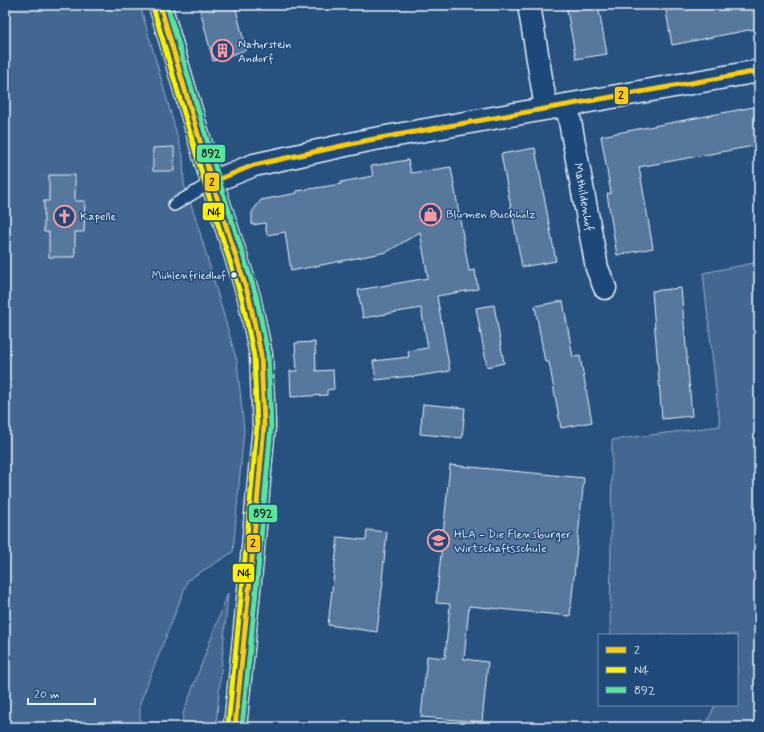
<svg xmlns="http://www.w3.org/2000/svg" width="764" height="732" font-family="Mynerve,sans-serif">
<style>
.green{fill:#436891;stroke:#96acc4}
.building{fill:#57789d;stroke:#e8f1f8}
.lines{fill:none;stroke-linecap:round;stroke-linejoin:round}
.service-casing{stroke:#e8f1f8;stroke-width:14}
.minor-casing{stroke:#e8f1f8;stroke-width:25}
.secondary-casing{stroke:#e8f1f8;stroke-width:25}
.service{stroke:#1f4a7a;stroke-width:11}
.minor{stroke:#1f4a7a;stroke-width:22}
.secondary{stroke:#1f4a7a;stroke-width:22}
.bus-1-casing{stroke:#1f4a7a;stroke-width:8}
.bus-2-casing{stroke:#1f4a7a;stroke-width:8}
.bus-3-casing{stroke:#1f4a7a;stroke-width:8}
.bus-1{stroke:#fdcc10;stroke-width:5}
.bus-2{stroke:#fff101;stroke-width:5}
.bus-3{stroke:#5ae49d;stroke-width:5}
.bus-dot{fill:#e8f1f8;stroke:#1f4a7a;stroke-width:1.5}
.labels{text-anchor:middle;stroke-width:3;stroke-linejoin:round;paint-order:stroke}
.bus-label{font-size:11px;fill:#e8f1f8;stroke:#1f4a7a;text-anchor:end}
.poi-label{font-size:12px;fill:#e8f1f8;stroke:#1f4a7a;text-anchor:start}
.street-label{font-size:12px;fill:#e8f1f8;stroke:#1f4a7a}
.line-badge{stroke:#1f4a7a;stroke-width:1.5}
.pale-badge-label{font-size:11px;text-anchor:middle;font-weight:bold;fill:#111}
</style>
<rect width="100%" height="100%" fill="#27517f"/>
<filter id="ink" filterUnits="userSpaceOnUse"><feTurbulence type="fractalNoise" baseFrequency=".025" numOctaves="2"/><feDisplacementMap in="SourceGraphic" scale="8" xChannelSelector="R" yChannelSelector="G"/><feConvolveMatrix kernelMatrix="1 2 1 2 8 2 1 2 1" color-interpolation-filters="sRGB"/></filter>
<g filter="url(#ink)">
<g class="green">
<path d="M 5,5 L 140,5 L 183,156 L 184,184 L 197,222 L 237,361 L 244,430 L 233,552 L 188,580 L 140,703 L 140,727 L 5,727 Z"/>
<path d="M 759,262 L 759,727 L 705,727 L 715,705 L 737,705 L 737,635 L 610,635 L 612,440 L 720,426 L 703,273 Z"/>
<path d="M 228,593 L 216,727 L 182,727 L 183,714 Z"/>
</g>
<g class="building">
<path d="M 199,5 L 235,5 L 246,50 L 213,61 Z"/>
<path d="M 566,5 L 598,5 L 607,54 L 576,59 Z"/>
<path d="M 665,5 L 759,5 L 759,28 L 672,45 Z"/>
<path d="M 759,106 L 759,145 L 639,167 L 653,248 L 617,255 L 607,194 L 611,193 L 601,136 Z"/>
<path d="M 174,147 L 174,171 L 153,171 L 153,148 Z"/>
<path d="M 535,148 L 556,261 L 522,267 L 501,154 Z"/>
<path d="M 408,160 L 411,173 L 451,167 L 469,271 L 475,270 L 478,289 L 437,296 L 450,371 L 412,377 L 412,376 L 376,380 L 373,361 L 409,357 L 408,351 L 428,348 L 421,308 L 363,318 L 358,290 L 428,278 L 420,232 L 387,252 L 291,271 L 285,232 L 267,235 L 265,223 L 252,225 L 252,212 L 261,200 L 297,193 L 297,191 L 341,184 L 341,182 L 373,176 L 371,166 Z"/>
<path d="M 49,175 L 75,175 L 75,201 L 85,201 L 84,232 L 75,232 L 75,257 L 49,257 L 49,232 L 44,232 L 44,201 L 49,201 Z"/>
<path d="M 681,288 L 692,416 L 662,419 L 652,291 Z"/>
<path d="M 563,301 L 573,357 L 580,356 L 592,422 L 561,428 L 549,362 L 545,362 L 535,306 Z"/>
<path d="M 494,305 L 504,363 L 487,367 L 476,308 Z"/>
<path d="M 315,342 L 316,371 L 333,370 L 334,389 L 327,390 L 327,395 L 291,397 L 290,371 L 297,371 L 295,343 Z"/>
<path d="M 423,404 L 465,408 L 462,438 L 420,434 Z"/>
<path d="M 450,465 L 584,478 L 570,616 L 469,606 L 464,659 L 488,662 L 482,722 L 421,717 L 427,656 L 445,658 L 450,604 L 436,603 Z"/>
<path d="M 367,530 L 387,532 L 382,580 L 383,581 L 377,632 L 328,625 L 338,537 L 366,540 Z"/>
</g>
<g class="lines">
<defs>
<path id="service" d="M 174,205 L 212,182"/>
<g id="minor">
<path d="M 529,5 L 546,108"/>
<path d="M 567,105 L 597,268 L 605,288"/>
<path d="M 212,182 L 254,165 L 369,140 L 759,71"/>
</g>
<path id="secondary" d="M 160,5 L 212,182 L 249,297 L 261,355 L 264,426 L 251,570 L 235,727"/>
</defs>
<use href="#service" class="service-casing"/>
<use href="#minor" class="minor-casing"/>
<use href="#secondary" class="secondary-casing"/>
<use href="#service" class="service"/>
<use href="#minor" class="minor"/>
<use href="#secondary" class="secondary"/>
<defs>
<g id="bus-1">
<path d="M 160,5 L 212,182 L 249,297 L 261,355 L 264,426 L 251,570 L 235,727"/>
<path d="M 212,182 L 254,165 L 369,140 L 759,71"/>
</g>
<path id="bus-2" d="M 153,7 L 205,184 L 242,299 L 254,356 L 257,426 L 244,569 L 228,726"/>
<path id="bus-3" d="M 167,5 L 219,180 L 256,295 L 268,354 L 271,427 L 258,571 L 242,727"/>
</defs>
<use href="#bus-1" class="bus-1-casing"/>
<use href="#bus-2" class="bus-2-casing"/>
<use href="#bus-3" class="bus-3-casing"/>
<use href="#bus-1" class="bus-1"/>
<use href="#bus-2" class="bus-2"/>
<use href="#bus-3" class="bus-3"/>
</g>
</g>
<defs>
<symbol id="building-ring" viewBox="-11 -11 22 22"><circle r="9.5" fill="#1f4a7a" stroke="#ff9aa2" stroke-width="1.5"/><path d="M-4-6H4V6H1V3H-1V6H-4ZM-2.5-4.3h1.7v1.8h-1.7ZM.8-4.3h1.7v1.8H.8ZM-2.5-1h1.7V.8h-1.7ZM.8-1h1.7V.8H.8Z" fill="#ff9aa2"/></symbol>
<symbol id="shop-ring" viewBox="-11 -11 22 22"><circle r="9.5" fill="#1f4a7a" stroke="#ff9aa2" stroke-width="1.5"/><path d="M-5-2.5h2.3a2.7 3.5 0 0 1 5.4 0H5L5.5 6h-11ZM-1.5-2.5h3a1.5 2.3 0 0 0-3 0Z" fill="#ff9aa2"/></symbol>
<symbol id="church-ring" viewBox="-11 -11 22 22"><circle r="9.5" fill="#1f4a7a" stroke="#ff9aa2" stroke-width="1.5"/><path d="M-1.2-6h2.4v3.5h3.3v2.4h-3.3V6h-2.4V-.1h-3.3v-2.4h3.3Z" fill="#ff9aa2"/></symbol>
<symbol id="school-ring" viewBox="-11 -11 22 22"><circle r="9.5" fill="#1f4a7a" stroke="#ff9aa2" stroke-width="1.5"/><path d="M0-5L7-2L0 1L-7-2ZM-4 1L0 2.5L4 1V4Q0 6-4 4Z" fill="#ff9aa2"/></symbol>
</defs>
<g fill-rule="evenodd">
<use href="#building-ring" x="210" y="38" width="25" height="25"/>
<use href="#shop-ring" x="418" y="202" width="25" height="25"/>
<use href="#church-ring" x="52" y="204" width="25" height="25"/>
<use href="#school-ring" x="426" y="528" width="25" height="25"/>
</g>
<circle class="bus-dot" cx="234" cy="275" r="3.5"/>
<g class="labels">
<g class="bus-label">
<text x="226" y="279">Mühlenfriedhof</text>
</g>
<g class="poi-label">
<text x="238" y="48">Naturstein<tspan x="238" dy="14">Andorf</tspan></text>
<text x="446" y="218">Blumen Buchholz</text>
<text x="80" y="220">Kapelle</text>
<text x="454" y="538">HLA - Die Flensburger<tspan x="454" dy="14">Wirtschaftsschule</tspan></text>
</g>
<g class="street-label">
<text transform="translate(584 197) rotate(80)" y="4">Mathildenhof</text>
</g>
</g>
<g class="line-badge">
<rect x="614" y="86" width="15" height="19" rx="4" fill="#fdcc10"/>
<rect x="196" y="144" width="30" height="19" rx="4" fill="#5ae49d"/>
<rect x="204" y="172" width="16" height="20" rx="4" fill="#fdcc10"/>
<rect x="202" y="202" width="23" height="19" rx="4" fill="#fff101"/>
<rect x="248" y="504" width="30" height="19" rx="4" fill="#5ae49d"/>
<rect x="246" y="534" width="15" height="19" rx="4" fill="#fdcc10"/>
<rect x="232" y="563" width="23" height="20" rx="4" fill="#fff101"/>
</g>
<g class="pale-badge-label">
<text x="621" y="99">2</text>
<text x="211" y="157">892</text>
<text x="212" y="186">2</text>
<text x="214" y="216">N4</text>
<text x="263" y="517">892</text>
<text x="253" y="547">2</text>
<text x="244" y="577">N4</text>
</g>
<rect width="764" height="732" fill="none" stroke="#1f4a7a" stroke-width="20"/>
<rect x="10" y="10" width="744" height="712" fill="none" stroke="#e8f1f8" stroke-width="1.5" filter="url(#ink)"/>
<rect x="598" y="634" width="140" height="72" fill="#1f4a7a" stroke="#6f8dac"/>
<rect x="606" y="647" width="20" height="6" fill="#fdcc10" stroke="#6f8dac"/>
<text x="634" y="654" font-size="12" fill="#e8f1f8">2</text>
<rect x="606" y="667" width="20" height="6" fill="#fff101" stroke="#6f8dac"/>
<text x="634" y="674" font-size="12" fill="#e8f1f8">N4</text>
<rect x="606" y="687" width="20" height="6" fill="#5ae49d" stroke="#6f8dac"/>
<text x="634" y="694" font-size="12" fill="#e8f1f8">892</text>
<path d="M28 698v6h67v-6" fill="none" stroke="#e8f1f8" stroke-width="2"/>
<text x="34" y="698" font-size="12" fill="#e8f1f8" stroke="#1f4a7a" stroke-width="3" paint-order="stroke">20 m</text>
</svg>
